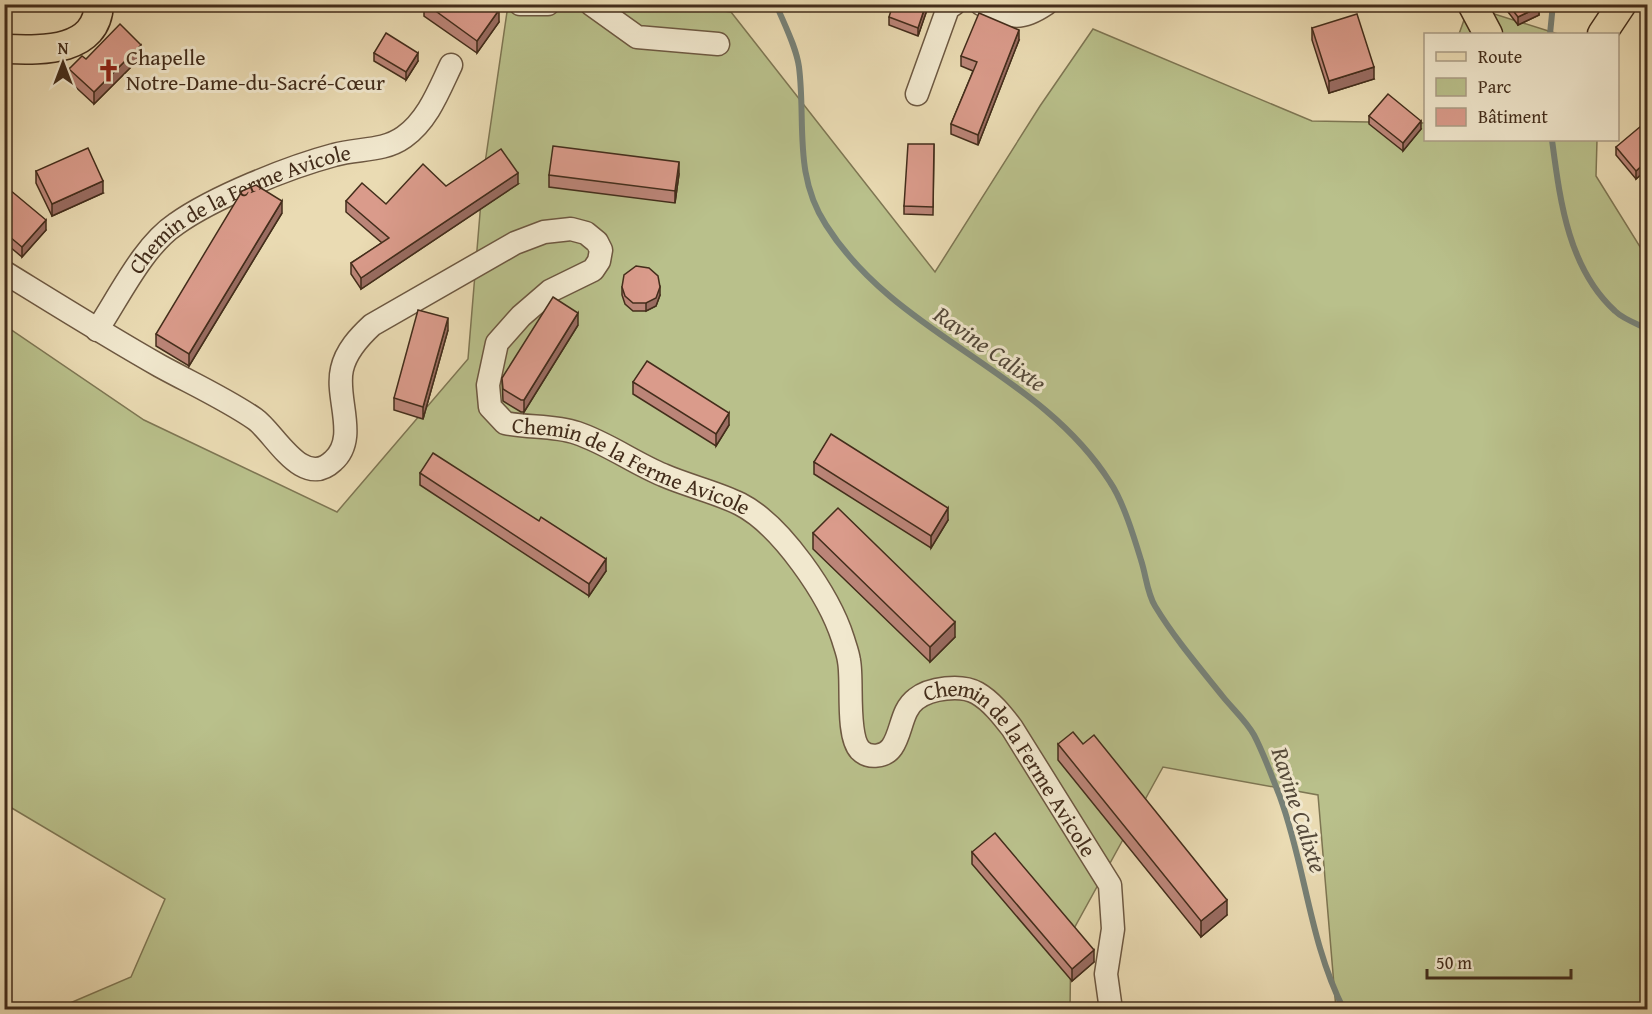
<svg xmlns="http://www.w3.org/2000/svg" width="1652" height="1014" font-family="'Gentium Book Plus',serif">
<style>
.green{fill:#b9c08b;stroke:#7e7653;stroke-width:1.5}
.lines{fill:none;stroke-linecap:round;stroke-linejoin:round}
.stream{stroke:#778177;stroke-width:6}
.minor-casing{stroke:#6d5841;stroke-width:25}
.major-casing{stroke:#432d1b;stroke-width:31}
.minor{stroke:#f1e8ce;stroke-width:22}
.major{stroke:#eadbb3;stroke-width:28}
.wall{fill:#bb8578;stroke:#432d1b;stroke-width:1.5}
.shaded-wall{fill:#996c61;stroke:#432d1b;stroke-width:1.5}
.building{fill:#da9b8b;stroke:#432d1b;stroke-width:1.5}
.labels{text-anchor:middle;stroke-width:6;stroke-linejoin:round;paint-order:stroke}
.poi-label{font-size:22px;fill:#432d1b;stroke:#f1e8ce;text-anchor:start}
.street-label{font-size:22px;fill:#432d1b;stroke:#f1e8ce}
.water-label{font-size:24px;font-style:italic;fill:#54493a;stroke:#f1e8ce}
</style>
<rect width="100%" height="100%" fill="#eadbb3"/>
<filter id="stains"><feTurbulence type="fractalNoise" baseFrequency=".00333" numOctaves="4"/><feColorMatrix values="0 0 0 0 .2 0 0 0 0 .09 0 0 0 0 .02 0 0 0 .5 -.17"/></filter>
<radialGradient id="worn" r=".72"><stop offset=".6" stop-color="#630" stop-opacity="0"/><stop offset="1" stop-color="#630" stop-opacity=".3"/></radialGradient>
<g class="green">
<path d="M 672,4 L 731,12 L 935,272 L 1040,106 L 1093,29 L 1312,121 L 1425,123 L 1426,140 L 1597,140 L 1596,176 L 1647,258 L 1647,1009 L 1336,1009 L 1318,795 L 1163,767 L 1071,934 L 1070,1009 L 56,1009 L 131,977 L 165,899 L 5,804 L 4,325 L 144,420 L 337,512 L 468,359 L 483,177 L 508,5 Z"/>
<path d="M 1469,6 L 1558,34 L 1459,34 Z"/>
</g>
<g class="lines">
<g class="stream">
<path d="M 776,4 C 784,24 796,46 799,67 C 806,123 793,174 826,225 C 897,337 1039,370 1110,482 C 1123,501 1134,537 1141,560 C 1146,575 1147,593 1155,606 C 1175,639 1200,668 1224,698 C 1234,710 1247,722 1254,735 C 1264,754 1272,777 1280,797 C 1306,868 1309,941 1344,1010"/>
<path d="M 1550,34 L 1553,4"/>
<path d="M 1552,140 C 1560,200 1568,268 1615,311 C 1623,319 1637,324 1648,329"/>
</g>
<defs>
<g id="minor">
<path d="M 520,4 L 548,4"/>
<path d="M 591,4 L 637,37 L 718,44"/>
<path d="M 981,4 C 1010,16 1018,23 1046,4"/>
<path d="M 917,94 L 948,8 L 954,4"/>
<path id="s1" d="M 4,272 C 56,304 107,336 160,366 C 191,383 226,399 255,419 C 275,433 302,490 333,461 C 359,438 335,398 342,369 C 346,351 359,337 372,325 L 515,243 L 544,232 L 571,229 L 586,233 L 597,242 L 601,250 L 599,261 L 593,270 L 550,291 L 521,316 L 497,343 L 488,385 L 490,407 L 505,423 C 529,428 554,425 577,433 C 607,443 634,463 663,475 C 688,486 716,492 740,504 C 781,525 829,595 843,639 C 845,646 848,653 849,661 C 853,681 846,735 860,750 C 869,759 885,757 892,747 C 902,733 901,710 916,699 C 930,688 961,684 977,693 C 991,701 1002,715 1012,728 L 1110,885 L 1113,929 L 1106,974 L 1111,1010"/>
<path id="s2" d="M 97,330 C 119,297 143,246 176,224 C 214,197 289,167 334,155 C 358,148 383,152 404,137 C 428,120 439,90 451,65"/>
</g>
<g id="major">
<path d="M 1472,4 L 1488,34"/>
<path d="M 1602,34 L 1622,4"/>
<path d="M 4,49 C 41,50 97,53 99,4"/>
</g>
</defs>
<use href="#minor" class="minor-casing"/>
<use href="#major" class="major-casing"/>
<use href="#minor" class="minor"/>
<use href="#major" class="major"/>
</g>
<g class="wall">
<path d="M 424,4 L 491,4 L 499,22 L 477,53 L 424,16 Z"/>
<path d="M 929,4 L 918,36 L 889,25 L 889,17 Z"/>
<path d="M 1502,4 L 1538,4 L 1539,15 L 1518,25 Z"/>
<path d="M 1312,28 L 1374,79 L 1329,93 L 1312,40 Z"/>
<path d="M 1019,40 L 978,145 L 951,134 L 951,124 L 973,71 L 961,66 L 961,56 Z"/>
<path d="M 374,53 L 418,61 L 406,80 L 374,61 Z"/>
<path d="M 141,57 L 94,104 L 69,81 L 69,69 L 86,59 Z"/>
<path d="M 1369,116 L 1421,129 L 1403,151 L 1369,124 Z"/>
<path d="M 1647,134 L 1647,169 L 1636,179 L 1616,155 L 1616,147 Z"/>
<path d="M 934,144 L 933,215 L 904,214 L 904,206 Z"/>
<path d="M 36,171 L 103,193 L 52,216 L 36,183 Z"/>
<path d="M 679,174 L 675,203 L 549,187 L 549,175 Z"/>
<path d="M 518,184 L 361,289 L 351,274 L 351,263 L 382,243 L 346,212 L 346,201 L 386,204 L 446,186 Z"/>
<path d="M 4,185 L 46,230 L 22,257 L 4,242 Z"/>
<path d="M 282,213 L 189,366 L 156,346 L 156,334 Z"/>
<path d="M 622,287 L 660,295 L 656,306 L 646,311 L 633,311 L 625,304 L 622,295 Z"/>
<path d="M 578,325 L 524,412 L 521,412 L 503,401 L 502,378 Z"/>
<path d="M 448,330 L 423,419 L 394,410 L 394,398 Z"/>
<path d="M 633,382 L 729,425 L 716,446 L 633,394 Z"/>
<path d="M 814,462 L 948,520 L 931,548 L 814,474 Z"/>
<path d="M 420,473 L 606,571 L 589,596 L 420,485 Z"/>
<path d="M 813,533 L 955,637 L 930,662 L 813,549 Z"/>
<path d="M 1058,744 L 1227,915 L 1201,937 L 1058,760 Z"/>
<path d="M 972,852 L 1094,962 L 1072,981 L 972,864 Z"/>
</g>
<g class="shaded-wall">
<path d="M 926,4 L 929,4 L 918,36 L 918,28 Z"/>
<path d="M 1539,7 L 1539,15 L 1518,25 L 1518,17 Z"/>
<path d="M 499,10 L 499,22 L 477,53 L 477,41 Z"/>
<path d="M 1019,30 L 1019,40 L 978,145 L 978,135 Z"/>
<path d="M 141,45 L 141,57 L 94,104 L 94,92 Z"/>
<path d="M 418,53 L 418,61 L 406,80 L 406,72 Z"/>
<path d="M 1374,67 L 1374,79 L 1329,93 L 1329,81 Z"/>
<path d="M 1421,121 L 1421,129 L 1403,151 L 1403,143 Z"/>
<path d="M 1647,161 L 1647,169 L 1636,179 L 1636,171 Z"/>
<path d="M 679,162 L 679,174 L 675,203 L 675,191 Z"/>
<path d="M 518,173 L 518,184 L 361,289 L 361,278 Z"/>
<path d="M 103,181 L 103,193 L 52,216 L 52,204 Z"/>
<path d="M 282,201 L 282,213 L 189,366 L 189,354 Z"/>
<path d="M 46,220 L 46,230 L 22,257 L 22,247 Z"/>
<path d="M 660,287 L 660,295 L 656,306 L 646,311 L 646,303 Z"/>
<path d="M 578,313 L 578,325 L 524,412 L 524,400 Z"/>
<path d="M 448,318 L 448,330 L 423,419 L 423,407 Z"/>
<path d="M 729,413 L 729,425 L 716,446 L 716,434 Z"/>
<path d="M 948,508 L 948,520 L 931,548 L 931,536 Z"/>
<path d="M 606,559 L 606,571 L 589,596 L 589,584 Z"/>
<path d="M 955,622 L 955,637 L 930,662 L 930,647 Z"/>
<path d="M 1227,900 L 1227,915 L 1201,937 L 1201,921 Z"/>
<path d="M 1094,950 L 1094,962 L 1072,981 L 1072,969 Z"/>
</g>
<g class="building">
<path d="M 426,4 L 491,4 L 499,10 L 477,41 Z"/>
<path d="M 893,4 L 926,4 L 918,28 L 889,17 Z"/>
<path d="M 1508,4 L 1538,4 L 1539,7 L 1518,17 Z"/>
<path d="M 979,13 L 1019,30 L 978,135 L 951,124 L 977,62 L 961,56 Z"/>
<path d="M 1357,14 L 1374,67 L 1329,81 L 1312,28 Z"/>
<path d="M 120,24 L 141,45 L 94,92 L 69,69 L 82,56 L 86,59 Z"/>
<path d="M 386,33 L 418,53 L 406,72 L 374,53 Z"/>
<path d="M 1388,94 L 1421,121 L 1403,143 L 1369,116 Z"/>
<path d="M 1641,126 L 1647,134 L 1647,161 L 1636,171 L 1616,147 Z"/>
<path d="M 908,144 L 934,144 L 933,207 L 904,206 Z"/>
<path d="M 553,146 L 679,162 L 675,191 L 549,175 Z"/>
<path d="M 88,148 L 103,181 L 52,204 L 36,171 Z"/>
<path d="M 501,149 L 518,173 L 361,278 L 351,263 L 389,238 L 346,201 L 362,183 L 386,204 L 423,164 L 446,186 Z"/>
<path d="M 4,185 L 46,220 L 22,247 L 4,232 Z"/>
<path d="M 256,185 L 282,201 L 189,354 L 156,334 L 242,191 Z"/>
<path d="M 636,266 L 649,268 L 658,276 L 660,287 L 656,298 L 646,303 L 633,303 L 625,296 L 622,287 L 624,275 Z"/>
<path d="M 553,297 L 578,313 L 524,400 L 521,400 L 503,389 L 502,378 Z"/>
<path d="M 418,310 L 448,318 L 423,407 L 394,398 Z"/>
<path d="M 647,361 L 729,413 L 716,434 L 633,382 Z"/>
<path d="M 831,434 L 948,508 L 931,536 L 814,462 Z"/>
<path d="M 433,453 L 539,521 L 541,517 L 606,559 L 589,584 L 420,473 Z"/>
<path d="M 838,508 L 955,622 L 930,647 L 813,533 Z"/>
<path d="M 1073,732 L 1083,744 L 1094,735 L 1227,900 L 1201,921 L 1058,744 Z"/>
<path d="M 995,833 L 1094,950 L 1072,969 L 972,852 Z"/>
</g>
<defs>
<symbol id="church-bare" viewBox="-9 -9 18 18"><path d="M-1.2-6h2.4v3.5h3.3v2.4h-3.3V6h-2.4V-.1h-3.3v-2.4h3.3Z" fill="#8f2418" stroke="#f1e8ce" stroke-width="2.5" paint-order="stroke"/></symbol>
</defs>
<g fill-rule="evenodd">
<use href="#church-bare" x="92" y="54" width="33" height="33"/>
</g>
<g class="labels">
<g class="poi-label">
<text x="126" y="65">Chapelle<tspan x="126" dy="25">Notre-Dame-du-Sacré-Cœur</tspan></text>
</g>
<g class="street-label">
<text dy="8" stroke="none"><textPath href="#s2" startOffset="196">Chemin de la Ferme Avicole</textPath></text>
<text dy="8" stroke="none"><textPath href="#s1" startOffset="1168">Chemin de la Ferme Avicole</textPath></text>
<text dy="8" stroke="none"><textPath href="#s1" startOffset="1798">Chemin de la Ferme Avicole</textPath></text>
</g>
<g class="water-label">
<text transform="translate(990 349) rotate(35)" y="8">Ravine Calixte</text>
<text transform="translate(1299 810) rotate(72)" y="8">Ravine Calixte</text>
</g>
</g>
<rect width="1652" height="1014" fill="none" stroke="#eadbb3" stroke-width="24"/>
<rect x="6" y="6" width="1640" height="1002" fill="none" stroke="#432d1b" stroke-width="3"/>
<rect x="12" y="12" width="1628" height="990" fill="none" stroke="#432d1b" stroke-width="1.5"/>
<rect x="1424" y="33" width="195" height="108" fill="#f1e8ce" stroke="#ab9d86" stroke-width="1.5"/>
<rect x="1436" y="52" width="30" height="9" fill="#eadbb3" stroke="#ab9d86" stroke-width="1.5"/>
<text x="1478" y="63" font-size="18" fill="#432d1b">Route</text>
<rect x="1436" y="78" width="30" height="18" fill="#b9c08b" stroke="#ab9d86" stroke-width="1.5"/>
<text x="1478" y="93" font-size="18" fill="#432d1b">Parc</text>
<rect x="1436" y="108" width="30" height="18" fill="#da9b8b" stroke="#ab9d86" stroke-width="1.5"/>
<text x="1478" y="123" font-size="18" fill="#432d1b">Bâtiment</text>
<g transform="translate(63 63)" stroke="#f1e8ce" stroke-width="4.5" paint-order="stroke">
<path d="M0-4.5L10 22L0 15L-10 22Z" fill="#432d1b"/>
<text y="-9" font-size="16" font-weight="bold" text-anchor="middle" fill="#432d1b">N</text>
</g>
<path d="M1427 969v9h144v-9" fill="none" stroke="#432d1b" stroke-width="3"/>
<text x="1436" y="969" font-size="18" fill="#432d1b" stroke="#f1e8ce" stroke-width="4.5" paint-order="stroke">50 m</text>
<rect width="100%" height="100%" filter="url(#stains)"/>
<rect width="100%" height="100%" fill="url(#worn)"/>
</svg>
